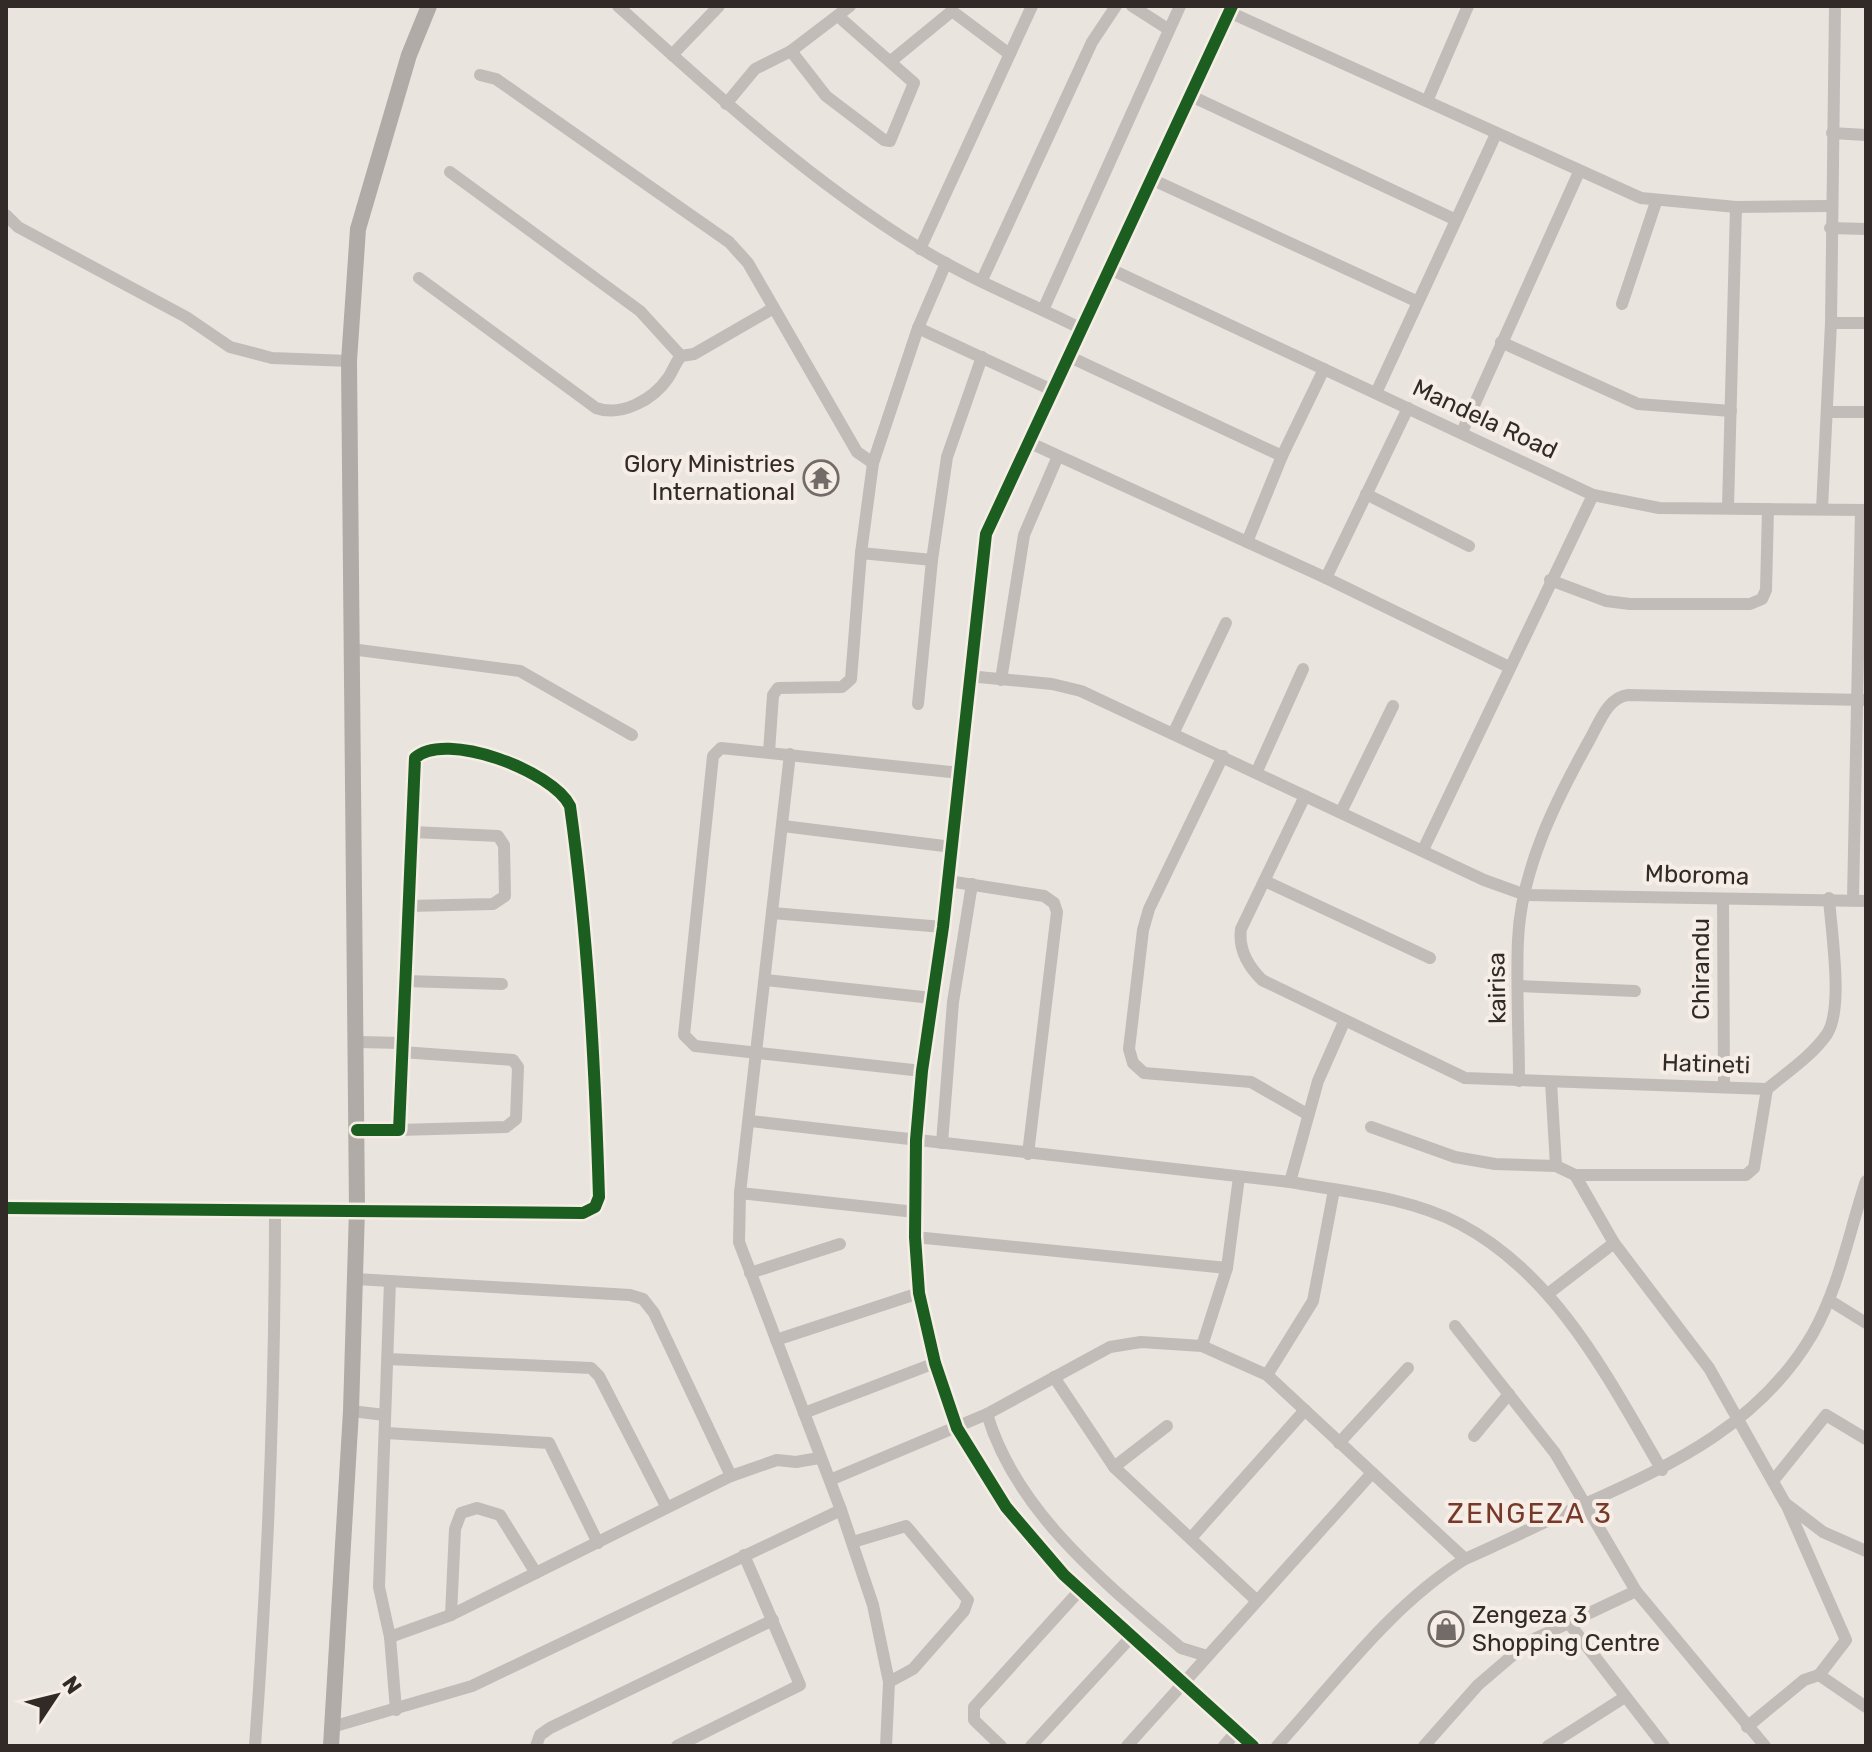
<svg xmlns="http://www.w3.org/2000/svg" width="1872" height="1752" font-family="Rubik,sans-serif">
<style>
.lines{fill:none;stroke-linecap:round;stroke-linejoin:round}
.minor{stroke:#c2bcb8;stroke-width:12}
.major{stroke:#b1aba7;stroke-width:16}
.cycleway-casing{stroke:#f6eee6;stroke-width:17}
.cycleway{stroke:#1b5e20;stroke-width:12}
.labels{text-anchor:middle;stroke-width:8;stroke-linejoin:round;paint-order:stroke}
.street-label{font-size:24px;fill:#322a27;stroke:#f6eee6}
.poi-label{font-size:24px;fill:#322a27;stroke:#f6eee6;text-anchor:end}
.quarter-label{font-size:28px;letter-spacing:2px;fill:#773a2a;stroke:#f6eee6}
</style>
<rect width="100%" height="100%" fill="#eae4de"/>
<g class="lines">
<g class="minor">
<path d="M 618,6 C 713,92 809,180 918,247 C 969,279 1028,302 1082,329"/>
<path d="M 1132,6 L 1168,29"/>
<path d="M 1232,6 L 986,534 L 943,927 L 922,1071 L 916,1140 L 915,1237 L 919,1293 L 935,1363 L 957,1428 L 1006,1507 L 1064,1575 L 1253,1746"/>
<path d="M 1229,12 L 1641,198 L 1736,207 L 1830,206"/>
<path d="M 791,51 L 826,96 L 884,140 L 890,141 L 914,83 L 838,16"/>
<path d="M 672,55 L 719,6"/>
<path d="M 891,61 L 952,11 L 1008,53"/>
<path d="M 480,75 L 496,79 L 729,242 L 748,263 L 857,452 L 873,463"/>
<path d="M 1189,95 L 1454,219"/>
<path d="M 1427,101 L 1468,6"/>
<path d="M 726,104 L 755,69 L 791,51 L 850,6"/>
<path d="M 1832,133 L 1866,135"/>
<path d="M 450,172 L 640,311 L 681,356 L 694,354 L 772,309"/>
<path d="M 1151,179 L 1416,301"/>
<path d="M 6,215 L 18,227 L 186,317 L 230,347 L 272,358 L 349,361"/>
<path d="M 1830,228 L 1866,229"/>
<path d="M 920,249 L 1032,6"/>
<path d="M 1110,269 L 1593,495 L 1659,508 L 1866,510"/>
<path d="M 419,278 L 596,408 C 621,417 653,400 668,378 C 673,371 675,363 681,356"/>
<path d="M 982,280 L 1092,42 L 1116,6"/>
<path d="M 1622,304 L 1656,202"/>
<path d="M 1043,310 L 1180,6"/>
<path d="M 1831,323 L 1866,323"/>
<path d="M 918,328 L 1052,390"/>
<path d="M 1501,342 L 1638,404 L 1731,411"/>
<path d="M 1070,357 L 1282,456"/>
<path d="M 1376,393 L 1496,134"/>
<path d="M 1828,412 L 1866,412"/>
<path d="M 1462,432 L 1579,172"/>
<path d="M 1028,442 L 1326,578 L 1509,667"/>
<path d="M 1366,494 L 1469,546"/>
<path d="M 1728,507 L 1736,207"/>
<path d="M 1822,509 L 1831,323 L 1835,6"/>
<path d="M 1247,542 L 1282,456 L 1324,369"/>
<path d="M 861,553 L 932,560"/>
<path d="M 1326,578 L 1408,408"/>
<path d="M 1550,580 L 1606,601 L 1630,604 L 1750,604 L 1762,599 L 1766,590 L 1768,509"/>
<path d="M 351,649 L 520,671 L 632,735"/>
<path d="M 968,676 L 1052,684 L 1081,691 L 1484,880 L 1526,895 L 1866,901"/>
<path d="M 1001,680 L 1024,535 L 1058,456"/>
<path d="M 918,704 L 932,560 L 947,457 L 982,357"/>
<path d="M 1173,734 L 1226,623"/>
<path d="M 769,752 L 773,695 L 778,688 L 842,687 L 851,679 L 861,553 L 873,463 L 918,328 L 946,263"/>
<path d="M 790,754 L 740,1193 L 739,1242 L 841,1510 L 873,1605 L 889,1682 L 886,1746"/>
<path d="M 1223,756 L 1149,909 L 1143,930 L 1129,1049 L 1133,1063 L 1144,1073 L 1251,1082 L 1307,1114"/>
<path d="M 1257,771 L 1303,669"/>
<path d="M 1305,796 L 1241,929 C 1238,950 1248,966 1262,980 L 1465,1078 L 1767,1089 C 1786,1073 1812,1056 1827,1034 C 1844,1008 1831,931 1829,898"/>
<path d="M 1341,812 L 1393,706"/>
<path d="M 783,826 L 952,847"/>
<path d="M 1423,850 L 1593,495"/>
<path d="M 948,881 L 1044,896 L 1054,903 L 1057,912 L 1028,1154"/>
<path d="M 1265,881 L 1430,958"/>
<path d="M 1853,899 L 1861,510"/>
<path d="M 1723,900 L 1724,1086"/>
<path d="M 409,906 L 493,904 L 505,896 L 504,845 L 498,836 L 413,832"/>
<path d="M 772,913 L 943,927"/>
<path d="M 766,980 L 932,998"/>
<path d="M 406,981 L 502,984"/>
<path d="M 1519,986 L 1635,991"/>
<path d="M 358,1042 L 402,1043"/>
<path d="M 922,1071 L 695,1046 L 684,1035 L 713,756 L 721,748 L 960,773"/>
<path d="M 1519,1081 C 1519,1035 1516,987 1518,940 C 1521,869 1556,800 1590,739 C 1599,723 1608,697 1628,695 L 1866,700"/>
<path d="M 1551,1082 L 1556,1166"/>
<path d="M 750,1121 L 1290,1182 C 1346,1192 1409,1197 1460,1224 C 1557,1275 1609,1380 1662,1470"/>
<path d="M 1371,1127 L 1455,1157 L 1495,1164 L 1556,1166 L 1575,1175 L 1614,1243 L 1709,1368 L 1785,1503 L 1823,1532 L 1866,1551"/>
<path d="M 399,1130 L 506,1127 L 516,1119 L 518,1067 L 513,1060 L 402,1052"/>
<path d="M 942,1143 L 953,1002 L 972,884"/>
<path d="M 1575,1175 L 1746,1175 L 1754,1168 L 1767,1089"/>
<path d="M 1290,1182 L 1318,1081 L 1344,1022"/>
<path d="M 740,1193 L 915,1212"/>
<path d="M 6,1208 L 583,1213 L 595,1207 L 599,1197 C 595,1066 588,936 570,806 C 553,771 445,730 415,758 L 399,1130 L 357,1130"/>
<path d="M 915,1237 L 1227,1268"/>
<path d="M 750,1273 L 840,1244"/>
<path d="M 356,1279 L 390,1281 L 379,1587 L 390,1637 L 396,1710"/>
<path d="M 390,1281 L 630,1295 L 643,1299 L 654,1313 L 731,1476"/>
<path d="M 1549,1293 L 1614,1243"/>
<path d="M 1829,1300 L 1866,1323"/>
<path d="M 1455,1326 L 1555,1453 L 1636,1591 L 1765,1746"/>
<path d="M 776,1340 L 919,1293"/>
<path d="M 1202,1346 L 1227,1268 L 1239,1177"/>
<path d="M 388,1359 L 591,1368 L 599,1376 L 666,1506"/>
<path d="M 1267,1375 L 1313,1301 L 1334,1190"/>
<path d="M 1054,1377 L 1114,1467 L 1256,1600"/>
<path d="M 351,1411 L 385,1415"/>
<path d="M 804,1413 L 935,1363"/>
<path d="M 987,1414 C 1016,1512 1105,1583 1181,1648 L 1207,1656"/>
<path d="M 386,1433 L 549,1443 L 598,1543"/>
<path d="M 1474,1436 L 1509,1394"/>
<path d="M 1339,1443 L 1408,1368"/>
<path d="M 1114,1467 L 1167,1426"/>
<path d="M 830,1480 L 987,1414 L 1110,1347 L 1141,1342 L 1202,1346 L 1267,1375 L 1465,1559"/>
<path d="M 1773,1481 L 1826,1415 L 1866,1439"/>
<path d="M 1787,1506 L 1846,1640 L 1819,1675"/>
<path d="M 1191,1538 L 1305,1410"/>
<path d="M 853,1542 L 906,1526 L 968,1600 L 964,1611 L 913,1669 L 889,1682"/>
<path d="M 451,1615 L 455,1529 L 461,1513 L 477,1508 L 500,1515 L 536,1573"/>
<path d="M 1568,1622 L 1664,1746"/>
<path d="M 390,1637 L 451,1615 L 731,1476 L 777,1460 L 796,1462 L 819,1458"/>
<path d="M 332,1727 L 472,1686 L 841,1510"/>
<path d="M 1747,1727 L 1804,1680 L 1819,1675 L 1866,1707"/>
<path d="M 255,1746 C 268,1568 275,1392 275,1213"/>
<path d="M 536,1746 L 540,1735 L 550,1728 L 773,1620"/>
<path d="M 677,1746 L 800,1685 L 744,1555"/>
<path d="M 1001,1746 L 974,1720 L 974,1707 L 1081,1589"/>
<path d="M 1031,1746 L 1132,1636"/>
<path d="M 1127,1746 L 1372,1473"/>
<path d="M 1224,1746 L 1236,1732"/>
<path d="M 1277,1746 C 1336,1681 1390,1606 1465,1559 C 1506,1541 1546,1521 1587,1503 C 1676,1463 1760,1423 1812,1335 C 1839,1288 1849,1232 1866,1181"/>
<path d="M 1424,1746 L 1478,1685 L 1528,1642 L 1636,1591"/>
<path d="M 1548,1746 L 1625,1697"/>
</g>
<path class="major" d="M 331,1746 L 351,1411 L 357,1209 L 349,361 L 358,229 L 409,55 L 429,6"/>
<defs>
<g id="cycleway">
<path d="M 1232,6 L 986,534 L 943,927 L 922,1071 L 916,1140 L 915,1237 L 919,1293 L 935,1363 L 957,1428 L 1006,1507 L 1064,1575 L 1253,1746"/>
<path d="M 6,1208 L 583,1213 L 595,1207 L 599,1197 C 595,1066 588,936 570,806 C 553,771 445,730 415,758 L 399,1130 L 357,1130"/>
</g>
</defs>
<use href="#cycleway" class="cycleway-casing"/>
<use href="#cycleway" class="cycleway"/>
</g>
<defs>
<symbol id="temple-ring" viewBox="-11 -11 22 22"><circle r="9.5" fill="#f6eee6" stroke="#726b67" stroke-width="1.5"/><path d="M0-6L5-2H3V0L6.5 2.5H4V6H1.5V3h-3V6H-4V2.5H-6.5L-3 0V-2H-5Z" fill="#726b67"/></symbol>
<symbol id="shop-ring" viewBox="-11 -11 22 22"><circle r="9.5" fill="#f6eee6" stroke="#726b67" stroke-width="1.5"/><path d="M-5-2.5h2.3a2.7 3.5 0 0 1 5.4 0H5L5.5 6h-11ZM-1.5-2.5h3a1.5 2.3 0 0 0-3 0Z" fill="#726b67"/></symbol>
</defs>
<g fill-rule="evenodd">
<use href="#temple-ring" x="801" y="458" width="40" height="40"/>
<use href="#shop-ring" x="1426" y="1609" width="40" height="40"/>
</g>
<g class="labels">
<g class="street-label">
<text transform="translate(1485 419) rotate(25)" y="8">Mandela Road</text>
<text transform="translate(1697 875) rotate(2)" y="8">Mboroma</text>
<text transform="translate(1701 969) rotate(-90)" y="8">Chirandu</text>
<text transform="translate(1497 988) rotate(-91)" y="8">kairisa</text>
<text transform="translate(1706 1064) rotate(2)" y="8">Hatineti</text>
</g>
<g class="poi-label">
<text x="795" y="472">Glory Ministries<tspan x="795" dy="28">International</tspan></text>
<text x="1472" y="1623" text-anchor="start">Zengeza 3<tspan x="1472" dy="28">Shopping Centre</tspan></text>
</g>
<g class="quarter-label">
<text x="1530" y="1523">ZENGEZA 3</text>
</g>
</g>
<rect width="1872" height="1752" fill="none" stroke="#322a27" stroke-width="16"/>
<g transform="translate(56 1696) rotate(55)" stroke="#f6eee6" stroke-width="6" paint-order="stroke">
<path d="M0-6L14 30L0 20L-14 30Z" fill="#322a27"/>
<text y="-12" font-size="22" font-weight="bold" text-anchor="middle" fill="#322a27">N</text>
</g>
</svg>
